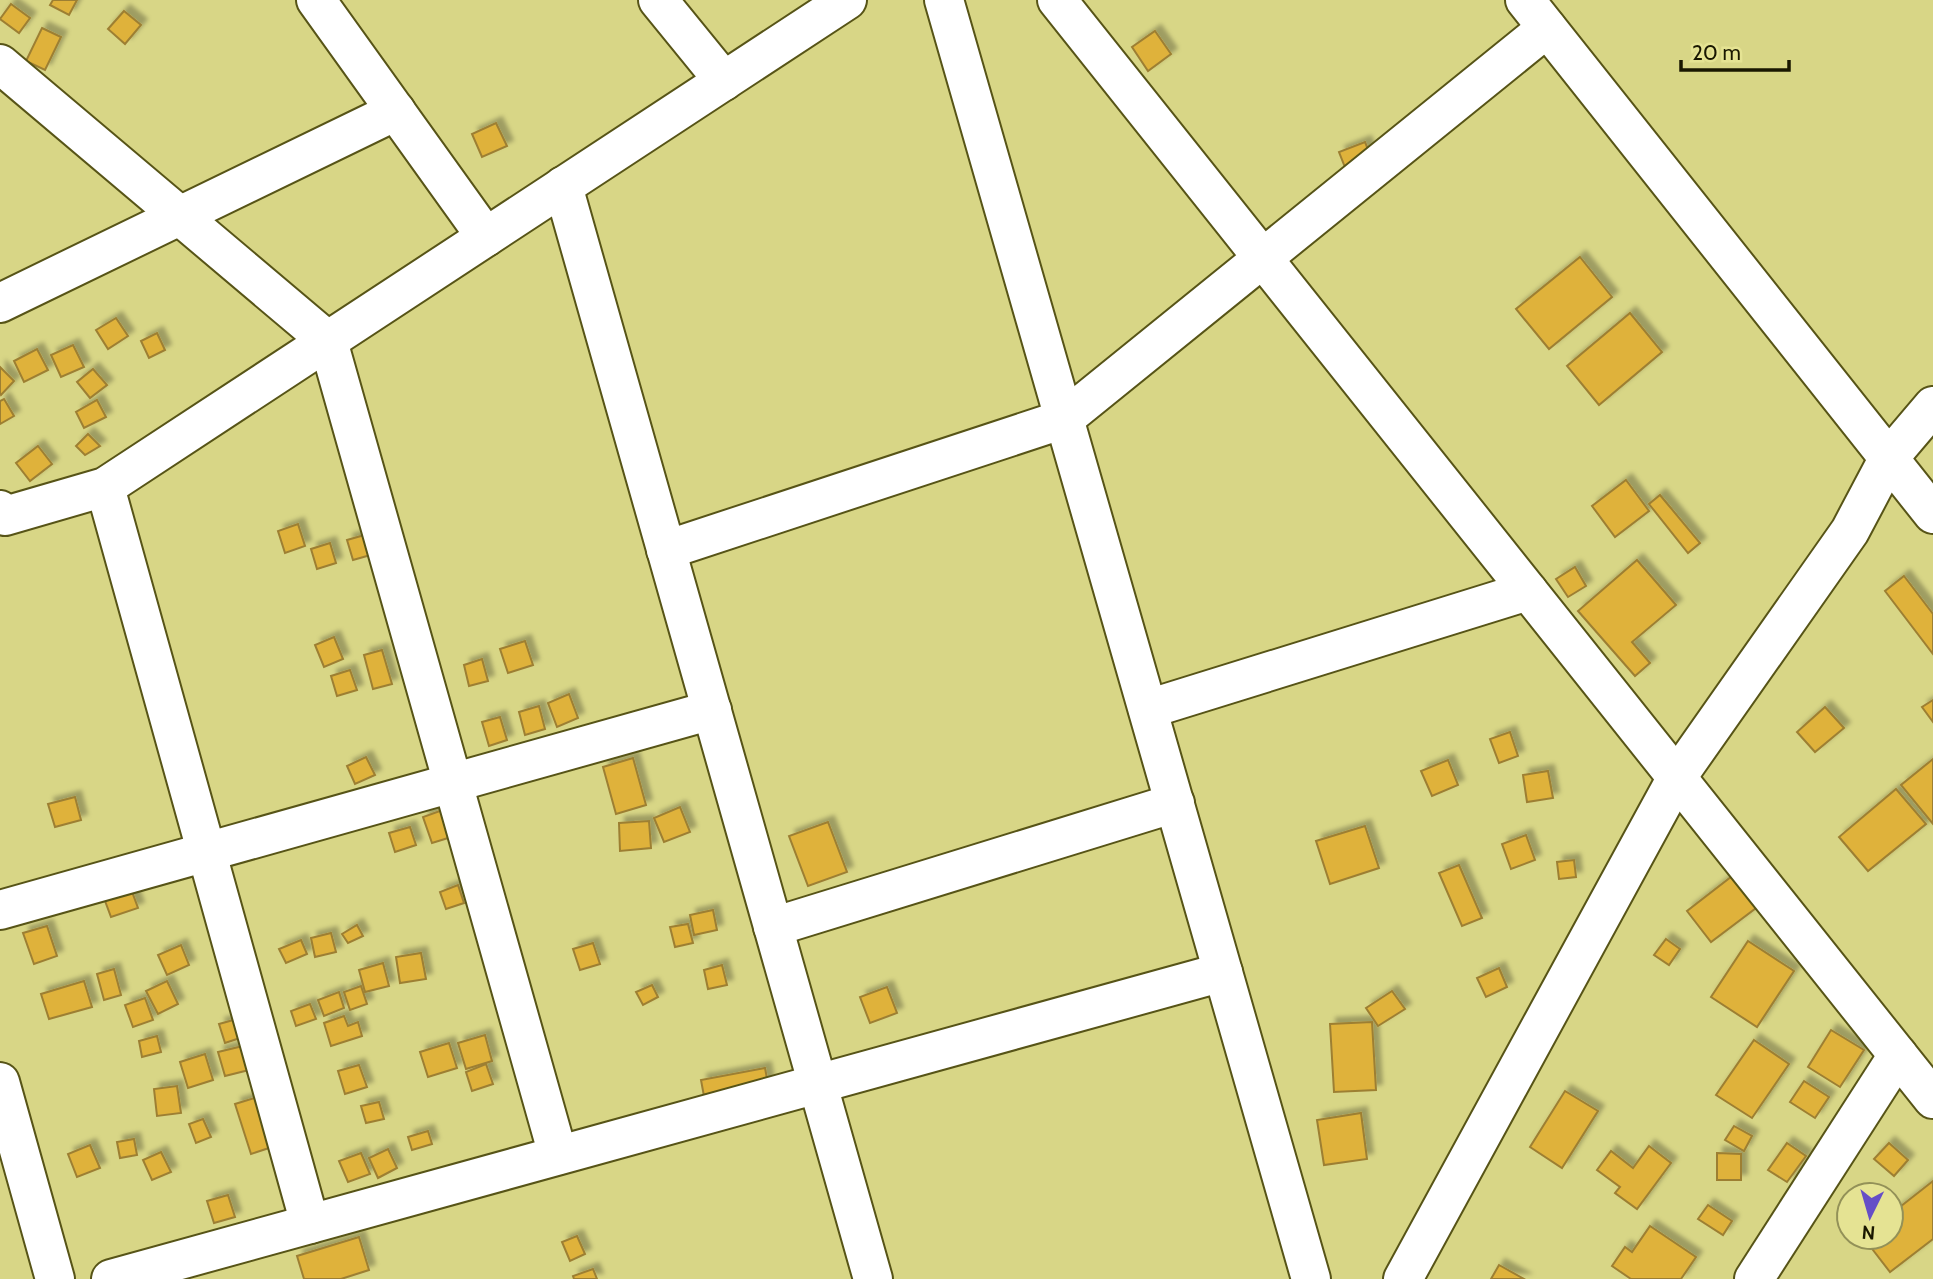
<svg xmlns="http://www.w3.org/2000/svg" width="1933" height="1279" font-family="Cabin,sans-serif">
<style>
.building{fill:#dfb23b;stroke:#9d7f33;stroke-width:2;filter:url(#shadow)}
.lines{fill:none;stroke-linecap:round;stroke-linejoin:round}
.street-casing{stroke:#575417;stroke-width:42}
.secondary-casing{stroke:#575417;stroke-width:42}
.street{stroke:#fff;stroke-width:38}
.secondary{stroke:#fff;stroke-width:38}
</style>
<defs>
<filter id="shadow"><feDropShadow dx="6" dy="-6" stdDeviation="2" flood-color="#0004"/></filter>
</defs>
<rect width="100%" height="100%" fill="#d8d686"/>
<g class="building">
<path d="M 53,0 L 77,0 L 69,15 L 50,5 Z"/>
<path d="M 11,4 L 30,18 L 19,33 L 0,19 Z"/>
<path d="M 124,11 L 141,25 L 125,44 L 108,29 Z"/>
<path d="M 42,28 L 61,37 L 45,70 L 26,61 Z"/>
<path d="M 1155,31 L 1171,54 L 1148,71 L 1132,47 Z"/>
<path d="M 496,123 L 507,146 L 482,157 L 472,134 Z"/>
<path d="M 1365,142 L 1376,169 L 1350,180 L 1339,152 Z"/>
<path d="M 1580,257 L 1612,297 L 1549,349 L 1516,309 Z"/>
<path d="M 1630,313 L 1662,352 L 1599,405 L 1567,366 Z"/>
<path d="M 116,318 L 128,336 L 108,349 L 96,330 Z"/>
<path d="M 157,333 L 165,350 L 149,358 L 141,341 Z"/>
<path d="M 73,345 L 84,367 L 61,377 L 51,355 Z"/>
<path d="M 37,349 L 48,370 L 24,382 L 14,361 Z"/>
<path d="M 0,367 L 14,381 L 1,395 L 0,393 Z"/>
<path d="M 93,369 L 107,385 L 90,398 L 77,382 Z"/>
<path d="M 4,399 L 14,416 L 0,424 L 0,401 Z"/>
<path d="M 97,400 L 106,417 L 84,428 L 76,412 Z"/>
<path d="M 88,434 L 100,446 L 85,455 L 76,446 Z"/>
<path d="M 38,446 L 52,464 L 30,481 L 16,463 Z"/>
<path d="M 1626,480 L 1649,511 L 1615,537 L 1592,506 Z"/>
<path d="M 1660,495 L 1700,543 L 1688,553 L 1649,504 Z"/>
<path d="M 298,524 L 305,546 L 285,553 L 278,531 Z"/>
<path d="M 368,534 L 374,554 L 353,560 L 347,540 Z"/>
<path d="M 330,543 L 336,563 L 317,569 L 311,549 Z"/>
<path d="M 1637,560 L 1676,605 L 1632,642 L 1650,663 L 1635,676 L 1578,611 Z"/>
<path d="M 1575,567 L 1586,586 L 1568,597 L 1556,579 Z"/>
<path d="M 1904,576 L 1933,614 L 1933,654 L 1885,591 Z"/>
<path d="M 334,637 L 343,659 L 324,667 L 315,645 Z"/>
<path d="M 525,641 L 533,665 L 508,673 L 500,649 Z"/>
<path d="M 382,650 L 392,684 L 373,689 L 364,655 Z"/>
<path d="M 482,659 L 488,681 L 469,686 L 464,665 Z"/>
<path d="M 350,670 L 357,690 L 337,696 L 331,676 Z"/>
<path d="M 569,694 L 578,718 L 557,727 L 548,703 Z"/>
<path d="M 1933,700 L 1933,722 L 1922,707 Z"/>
<path d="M 539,706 L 545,729 L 525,735 L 519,712 Z"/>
<path d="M 1825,707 L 1844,728 L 1815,752 L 1797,732 Z"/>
<path d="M 500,717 L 507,740 L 489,746 L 482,722 Z"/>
<path d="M 1510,732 L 1518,756 L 1499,763 L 1490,739 Z"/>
<path d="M 366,757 L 375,775 L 355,784 L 347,766 Z"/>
<path d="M 633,758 L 646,805 L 616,814 L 603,767 Z"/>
<path d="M 1933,759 L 1933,824 L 1901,785 Z"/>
<path d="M 1448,760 L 1458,785 L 1432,796 L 1421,771 Z"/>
<path d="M 1548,771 L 1553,798 L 1527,802 L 1523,775 Z"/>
<path d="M 1896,789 L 1926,824 L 1868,871 L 1839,837 Z"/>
<path d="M 75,797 L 81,820 L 55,827 L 48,804 Z"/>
<path d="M 451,807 L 461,834 L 432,843 L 423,817 Z"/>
<path d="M 680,807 L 690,832 L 664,842 L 654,818 Z"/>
<path d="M 649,821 L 651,848 L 620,851 L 619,823 Z"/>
<path d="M 828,822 L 847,872 L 808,886 L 789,836 Z"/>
<path d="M 1365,826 L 1379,868 L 1330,884 L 1316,841 Z"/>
<path d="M 410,827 L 416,845 L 395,852 L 389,833 Z"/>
<path d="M 1526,835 L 1535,860 L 1511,869 L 1502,844 Z"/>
<path d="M 1574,860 L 1576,877 L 1559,879 L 1557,862 Z"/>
<path d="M 1459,865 L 1482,918 L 1462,926 L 1439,873 Z"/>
<path d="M 1740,870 L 1764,902 L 1711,942 L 1687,911 Z"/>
<path d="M 128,881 L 138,908 L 111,917 L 101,890 Z"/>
<path d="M 458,885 L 464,903 L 446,909 L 440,892 Z"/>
<path d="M 713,910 L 717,930 L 694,935 L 690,915 Z"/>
<path d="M 688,924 L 693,943 L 675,947 L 670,927 Z"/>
<path d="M 357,925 L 363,936 L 348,943 L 342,934 Z"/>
<path d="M 47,926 L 57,956 L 34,964 L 23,933 Z"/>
<path d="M 331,933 L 336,952 L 315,957 L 311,938 Z"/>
<path d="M 1666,939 L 1680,949 L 1669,965 L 1654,955 Z"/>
<path d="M 301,940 L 307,954 L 286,963 L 279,949 Z"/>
<path d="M 1748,941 L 1794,971 L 1757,1027 L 1711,997 Z"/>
<path d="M 593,943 L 600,964 L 580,970 L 573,949 Z"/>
<path d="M 181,945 L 189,965 L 167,975 L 158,955 Z"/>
<path d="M 421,953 L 426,979 L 400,983 L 396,957 Z"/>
<path d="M 383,963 L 389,986 L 365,992 L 359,970 Z"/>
<path d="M 722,965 L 727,985 L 708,989 L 704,970 Z"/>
<path d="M 1499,968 L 1507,987 L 1486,997 L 1477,978 Z"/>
<path d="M 114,969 L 121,995 L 104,1000 L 97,974 Z"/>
<path d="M 84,981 L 92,1007 L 49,1019 L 41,994 Z"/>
<path d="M 167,981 L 178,1004 L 158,1014 L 146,991 Z"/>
<path d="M 652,985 L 658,997 L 643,1005 L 636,992 Z"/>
<path d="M 361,986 L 367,1004 L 350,1010 L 344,992 Z"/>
<path d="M 887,987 L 897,1013 L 870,1023 L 860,997 Z"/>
<path d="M 1392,991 L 1405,1009 L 1378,1026 L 1366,1008 Z"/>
<path d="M 339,992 L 344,1008 L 324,1016 L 318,1000 Z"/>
<path d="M 145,998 L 153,1020 L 133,1027 L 125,1005 Z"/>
<path d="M 310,1004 L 316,1019 L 296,1026 L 291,1011 Z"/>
<path d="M 344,1016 L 348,1026 L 358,1022 L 362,1036 L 331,1046 L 324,1023 Z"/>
<path d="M 237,1019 L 243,1037 L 225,1043 L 219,1024 Z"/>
<path d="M 1372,1022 L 1376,1090 L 1334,1092 L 1330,1024 Z"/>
<path d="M 1831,1030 L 1864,1050 L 1840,1087 L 1808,1067 Z"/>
<path d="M 485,1035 L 492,1061 L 466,1069 L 458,1043 Z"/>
<path d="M 157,1036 L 161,1052 L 142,1057 L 139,1041 Z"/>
<path d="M 1754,1040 L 1789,1064 L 1752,1118 L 1716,1095 Z"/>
<path d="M 449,1043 L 457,1068 L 428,1077 L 420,1052 Z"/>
<path d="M 247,1045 L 253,1069 L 225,1076 L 218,1052 Z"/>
<path d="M 205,1054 L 213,1080 L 188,1088 L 180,1062 Z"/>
<path d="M 486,1064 L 493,1084 L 472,1091 L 466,1072 Z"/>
<path d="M 359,1065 L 367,1087 L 345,1094 L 338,1071 Z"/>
<path d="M 765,1068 L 770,1095 L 706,1107 L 701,1080 Z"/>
<path d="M 1804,1081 L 1829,1097 L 1815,1118 L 1790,1102 Z"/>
<path d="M 177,1086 L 181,1113 L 157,1116 L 154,1089 Z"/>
<path d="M 1565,1091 L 1598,1111 L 1562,1168 L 1530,1147 Z"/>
<path d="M 261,1096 L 278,1145 L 251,1154 L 235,1104 Z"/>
<path d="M 379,1102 L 384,1119 L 366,1123 L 361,1106 Z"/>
<path d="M 1361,1113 L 1367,1159 L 1324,1165 L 1317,1120 Z"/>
<path d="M 203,1119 L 211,1137 L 196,1143 L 189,1124 Z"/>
<path d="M 1734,1126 L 1752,1136 L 1744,1151 L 1725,1140 Z"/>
<path d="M 428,1131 L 432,1144 L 412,1150 L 408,1137 Z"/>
<path d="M 134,1139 L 137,1155 L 120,1158 L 117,1142 Z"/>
<path d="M 1787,1143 L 1806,1156 L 1787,1182 L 1768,1170 Z"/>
<path d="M 1889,1143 L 1908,1160 L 1894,1176 L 1874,1159 Z"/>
<path d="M 90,1145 L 100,1168 L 77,1177 L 68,1154 Z"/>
<path d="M 1649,1146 L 1671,1163 L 1637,1209 L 1615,1193 L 1620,1187 L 1597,1170 L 1611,1151 L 1633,1168 Z"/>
<path d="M 388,1149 L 397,1168 L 378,1178 L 369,1158 Z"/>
<path d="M 161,1152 L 171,1172 L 152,1180 L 143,1160 Z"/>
<path d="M 361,1153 L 370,1174 L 348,1182 L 339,1161 Z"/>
<path d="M 1717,1153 L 1741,1154 L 1741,1180 L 1717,1180 Z"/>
<path d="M 1933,1181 L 1933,1239 L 1890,1272 L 1863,1237 L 1891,1237 L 1891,1214 Z"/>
<path d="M 228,1195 L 235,1217 L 214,1223 L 207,1201 Z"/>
<path d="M 1708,1205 L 1732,1221 L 1723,1235 L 1698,1219 Z"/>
<path d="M 1849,1206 L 1849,1224 L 1840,1214 Z"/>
<path d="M 1650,1226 L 1696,1257 L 1681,1279 L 1631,1279 L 1612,1266 L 1625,1247 L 1632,1252 Z"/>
<path d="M 577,1236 L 585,1254 L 570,1261 L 562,1242 Z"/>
<path d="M 359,1237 L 369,1270 L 341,1279 L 304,1279 L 297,1256 Z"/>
<path d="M 1499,1265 L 1524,1279 L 1491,1279 Z"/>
<path d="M 593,1269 L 597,1279 L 574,1279 L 573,1276 Z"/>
</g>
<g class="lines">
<defs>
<g id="street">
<path d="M 316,0 L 486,237"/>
<path d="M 658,0 L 724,81"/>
<path d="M 944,0 L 1311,1279"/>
<path d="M 1057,0 L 1933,1099"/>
<path d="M 0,64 L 328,341 L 558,1155"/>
<path d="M 563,186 L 873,1279"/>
<path d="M 0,303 L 396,111"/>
<path d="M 105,487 L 310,1224"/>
<path d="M 0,510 L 5,516 L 105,487 L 847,0"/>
<path d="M 666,550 L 1064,419 L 1547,28"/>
<path d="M 1148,709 L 1528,591"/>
<path d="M 0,910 L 712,710"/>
<path d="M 773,927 L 1175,803"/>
<path d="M 0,1082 L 55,1279"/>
<path d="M 111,1279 L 1223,972"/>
<path d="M 1403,1279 L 1677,777 L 1850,531 L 1888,459 L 1933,406"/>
<path d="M 1754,1279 L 1898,1055"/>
</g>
<path id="secondary" d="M 1525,0 L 1933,514"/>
</defs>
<use href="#street" class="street-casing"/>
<use href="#secondary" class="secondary-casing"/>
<use href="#street" class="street"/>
<use href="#secondary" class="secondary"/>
</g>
<g transform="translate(1870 1216) rotate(185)"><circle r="33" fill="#e5e393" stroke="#939158" stroke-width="2"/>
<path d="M0-5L12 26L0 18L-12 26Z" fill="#654ec7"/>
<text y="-10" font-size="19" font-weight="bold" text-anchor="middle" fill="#191700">N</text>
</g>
<path d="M1681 60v10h108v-10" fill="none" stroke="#191700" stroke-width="3.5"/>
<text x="1692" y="60" font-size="21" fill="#191700" stroke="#e5e393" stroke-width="5" paint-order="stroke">20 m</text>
</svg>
